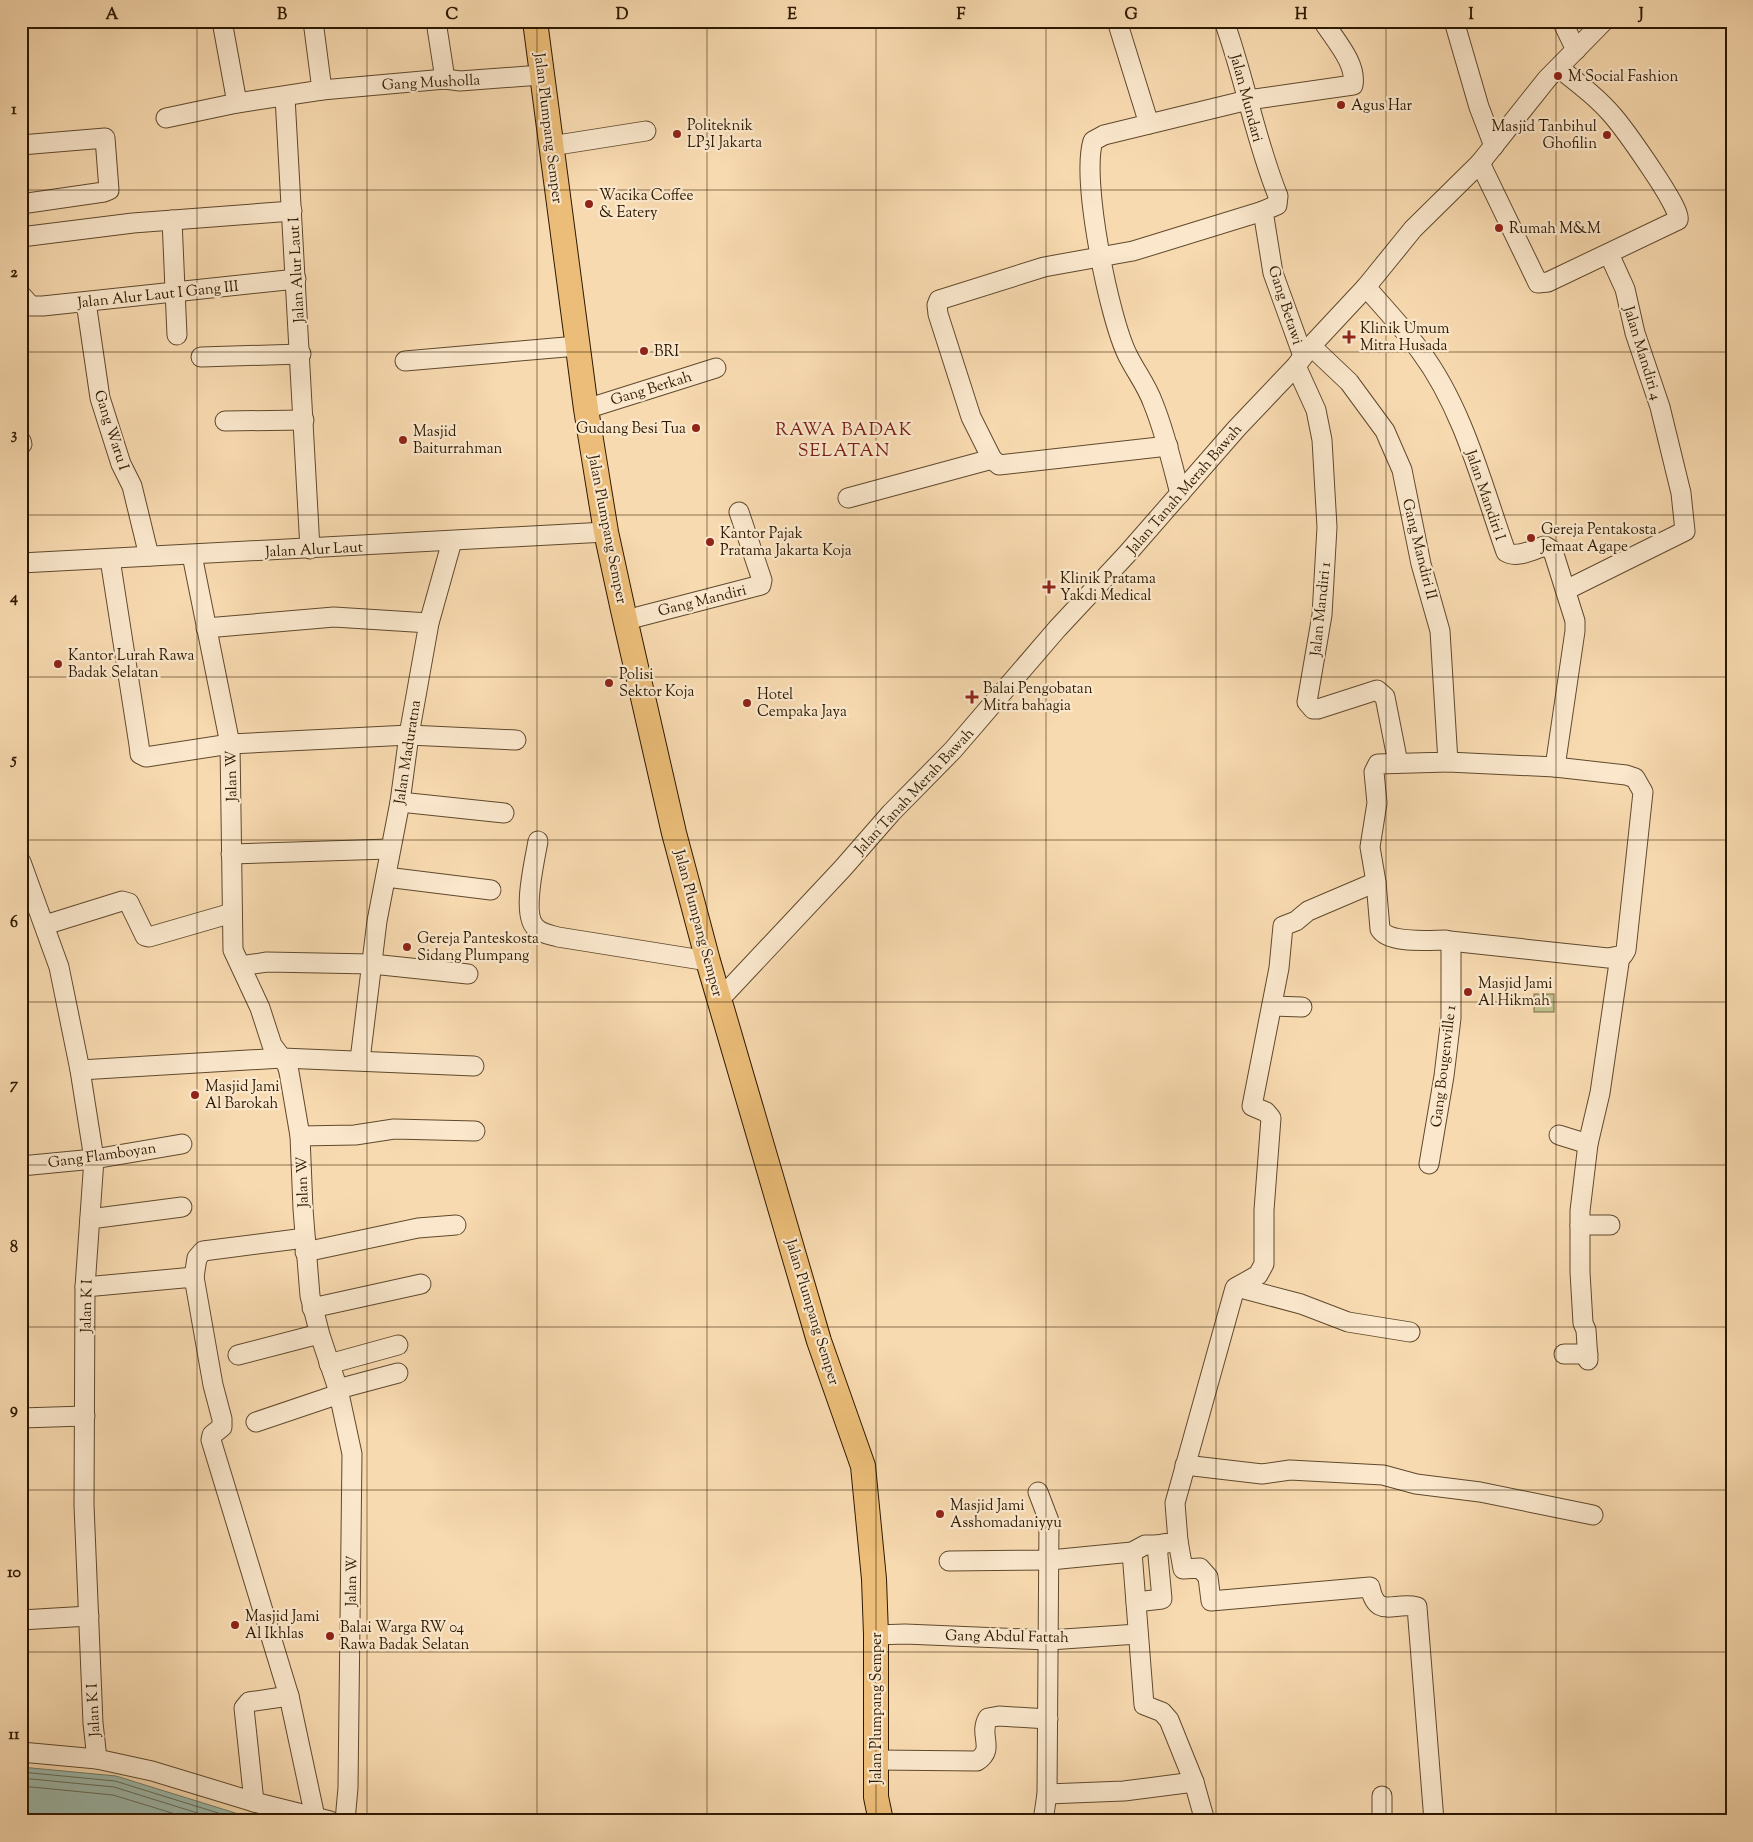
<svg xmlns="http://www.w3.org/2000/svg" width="1753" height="1842" font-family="'Sorts Mill Goudy',serif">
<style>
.green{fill:#bebf8b;stroke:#766c46}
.water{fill:#9dbaad;stroke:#707a68}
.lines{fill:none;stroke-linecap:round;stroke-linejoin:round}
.shore{stroke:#656a56;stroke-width:1}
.minor-casing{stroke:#60492c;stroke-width:21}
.major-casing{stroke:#2d1900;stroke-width:26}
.minor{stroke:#fae7cc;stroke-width:19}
.major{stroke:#ecbd78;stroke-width:24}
.grid{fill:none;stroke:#2d1900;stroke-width:1;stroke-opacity:0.55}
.poi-dot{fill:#8f2418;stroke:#fae7cc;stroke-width:2}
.labels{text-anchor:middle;stroke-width:4.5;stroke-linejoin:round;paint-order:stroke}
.poi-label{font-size:15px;fill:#2d1900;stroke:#fae7cc;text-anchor:start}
.street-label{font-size:15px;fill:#2d1900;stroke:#fae7cc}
.quarter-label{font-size:18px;letter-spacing:1px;fill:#7a1f14;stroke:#fae7cc}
.neatline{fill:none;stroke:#2d1900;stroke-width:2}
.grid-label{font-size:16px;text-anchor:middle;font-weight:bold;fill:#2d1900}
</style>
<rect width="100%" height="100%" fill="#f8dab0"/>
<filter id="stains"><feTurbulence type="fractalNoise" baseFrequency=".004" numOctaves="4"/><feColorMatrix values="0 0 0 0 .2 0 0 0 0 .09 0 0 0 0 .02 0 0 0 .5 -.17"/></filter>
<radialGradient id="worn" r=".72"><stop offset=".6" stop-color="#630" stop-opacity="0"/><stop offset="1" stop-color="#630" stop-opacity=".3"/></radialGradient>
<rect class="green" x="1534" y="994" width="20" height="18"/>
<path class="water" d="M 21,1767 L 116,1776 L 261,1821 L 21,1821 Z"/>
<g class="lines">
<g class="shore">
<path d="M 21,1772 L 115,1781 L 244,1821"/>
<path d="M 21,1778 L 114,1787 L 223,1821"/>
<path d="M 21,1786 L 113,1795 L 198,1821"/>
</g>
<defs>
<g id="minor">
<path d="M 222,21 L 237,103"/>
<path d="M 436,21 L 445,79"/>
<path d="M 1117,21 L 1149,124"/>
<path d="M 1224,21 C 1245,79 1255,139 1278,196 L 1277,205 L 1263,211 L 1273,273 L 1303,356"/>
<path d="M 1454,21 L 1479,107 L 1494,146"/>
<path d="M 1562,21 L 1576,50"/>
<path d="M 322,90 L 445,79 L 460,81 L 541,75"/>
<path d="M 285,97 L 310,549"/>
<path d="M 166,118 L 237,103 L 322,90 L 313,21"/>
<path d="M 21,145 L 105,138 L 109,190 L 104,192 L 21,204"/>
<path d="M 551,146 L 646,131"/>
<path d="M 1480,163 L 1538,283 L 1548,282 L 1678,220 C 1683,210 1624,129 1614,117 C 1598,98 1578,83 1559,68"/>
<path d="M 172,220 L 177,335"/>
<path d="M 21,237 L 133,223 L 292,211"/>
<path d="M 1366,287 C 1384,308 1404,329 1421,352 C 1464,410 1482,485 1506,552 C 1517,559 1534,549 1545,546 L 1553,551 L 1575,621 L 1575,631 L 1555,767"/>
<path d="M 21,295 L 31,306 L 43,306 L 296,279"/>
<path d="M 86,302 L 100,398 L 121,464 L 132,486 L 149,556"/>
<path d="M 201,357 L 301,354"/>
<path d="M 405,361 L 577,346"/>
<path d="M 1296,366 L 1316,410 L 1322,440 L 1327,527 L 1322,615 L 1307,702 L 1313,709 L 1318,709 L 1377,690 L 1385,697 L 1398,763"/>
<path d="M 586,409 L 716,368"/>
<path d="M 225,421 L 304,420"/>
<path d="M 21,441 L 22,444"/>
<path d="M 992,459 L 971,417 L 938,314 L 937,305 L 939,300 L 1044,267 L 1133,251 L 1263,211"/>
<path d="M 1180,494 C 1172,463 1165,432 1153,403 C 1147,386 1136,372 1128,356 C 1109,319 1081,179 1093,141 L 1104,135 L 1248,100 L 1353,85 C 1357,63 1334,39 1323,21"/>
<path d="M 848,498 L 992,459 L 999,465 L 1168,446"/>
<path d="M 192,555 L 230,744 L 233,950 L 260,1008 L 272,1045 L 287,1065 L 289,1072 L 300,1136 L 303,1209 L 310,1296 L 320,1335 L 338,1389 L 352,1454 L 348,1788 L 345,1821"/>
<path d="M 110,559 L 139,745 L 140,754 L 146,757 L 230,744 L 409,735 L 516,740"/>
<path d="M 21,563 L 606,532"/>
<path d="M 1566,590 L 1685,531 L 1681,493 L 1660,407 L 1635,333 L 1625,289 L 1609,254"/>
<path d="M 626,620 L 761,585 L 762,580 L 739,512"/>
<path d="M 206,628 L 334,617 L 429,623"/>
<path d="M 1448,762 L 1555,767 L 1626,775 L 1635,778 L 1643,792 L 1626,950 L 1623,955 L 1608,958 L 1450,941"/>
<path d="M 400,802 L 504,813"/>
<path d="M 538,841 C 535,860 521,915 536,928 C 542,934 551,935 558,937 L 708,961"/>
<path d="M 231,854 L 389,849"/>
<path d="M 21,862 L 59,967 L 80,1070 L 94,1159 L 85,1287 L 84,1505 L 93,1723 L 97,1759"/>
<path d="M 386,877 L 491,890"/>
<path d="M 1376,882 L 1380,929 C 1389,944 1429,940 1446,940 L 1451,945 L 1451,1018 L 1444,1076 L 1429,1164"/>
<path d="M 45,925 L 122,901 L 129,903 L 145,936 L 149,937 L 232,913"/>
<path d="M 241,966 L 267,962 L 372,964 L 468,974"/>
<path d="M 720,999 L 843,868 L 891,813 L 953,750 L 1057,629 L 1127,554 L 1237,428 L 1296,366 L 1311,346 L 1366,287 L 1413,229 L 1480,163 L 1547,79 L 1604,21"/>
<path d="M 1272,1006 L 1302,1007"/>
<path d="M 360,1060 L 377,921 L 400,802 L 409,735 L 429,623 L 452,541"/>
<path d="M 80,1070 L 282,1058 L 474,1066"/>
<path d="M 1559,1135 L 1588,1144"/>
<path d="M 300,1136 L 355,1135 L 394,1129 L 475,1131"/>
<path d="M 21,1166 L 94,1159 L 182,1144"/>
<path d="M 90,1219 L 182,1207"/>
<path d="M 1580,1225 L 1610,1225"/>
<path d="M 305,1252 L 418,1228 L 456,1225"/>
<path d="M 194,1277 L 197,1258 L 203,1251 L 305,1238"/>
<path d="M 85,1287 L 194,1277 L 213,1385 L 222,1419 L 222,1427 L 212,1435 L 211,1440 L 289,1696 L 315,1817"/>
<path d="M 1237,1287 L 1301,1304 L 1348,1322 L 1410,1332"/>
<path d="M 312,1308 L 421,1284"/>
<path d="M 1564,1354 L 1588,1354"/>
<path d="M 238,1355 L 319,1334"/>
<path d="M 1588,1360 L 1586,1330 L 1583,1323 L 1580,1272 L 1580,1211 L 1588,1144 L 1600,1093 L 1620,956"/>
<path d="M 329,1364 L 398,1345"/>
<path d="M 338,1389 L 398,1373"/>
<path d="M 21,1418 L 85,1416"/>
<path d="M 256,1422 L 339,1394"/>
<path d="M 1185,1465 L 1262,1474 L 1290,1470 L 1383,1475 L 1416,1484 L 1480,1492 L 1593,1515"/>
<path d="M 1038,1492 L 1049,1521 L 1047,1794 L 1043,1821"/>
<path d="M 1178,1541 L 1183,1569 L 1200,1568 L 1208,1577 L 1211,1601 L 1370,1587 C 1377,1620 1394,1601 1417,1607 L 1434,1821"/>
<path d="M 1132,1552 L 1144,1705 L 1162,1712 L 1169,1720 L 1194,1782 L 1205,1821"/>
<path d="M 949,1561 L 1050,1560 L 1132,1552 L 1145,1545 L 1157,1545 L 1178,1541 L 1175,1503 L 1235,1288 L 1258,1275 L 1264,1264 L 1264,1210 L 1271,1118 L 1266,1112 L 1252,1106 L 1279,968 L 1283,926 L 1296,921 L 1308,911 L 1376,882 L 1370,847 L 1377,803 L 1374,772 L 1378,764 L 1448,762 L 1440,631 L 1421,564 L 1402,470 L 1385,431 L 1349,382 L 1311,346"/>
<path d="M 1136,1602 L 1162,1599 L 1157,1545"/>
<path d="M 21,1620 L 89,1616"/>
<path d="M 876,1635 L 905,1634 L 1049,1640 L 1138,1634"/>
<path d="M 21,1752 L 97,1759 L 152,1771 L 254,1802 L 330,1821"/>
<path d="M 877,1760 L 977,1761 C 996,1749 978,1735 988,1718 L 999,1716 L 1048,1719"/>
<path d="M 1047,1794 L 1124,1791 L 1194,1782"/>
<path d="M 1382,1796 L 1382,1821"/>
<path d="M 254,1802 L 244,1708 L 249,1702 L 289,1696"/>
</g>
<path id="major" d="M 535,21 L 586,409 L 606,532 L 623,610 L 674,833 L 708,961 L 819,1341 L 863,1466 L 874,1579 L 876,1635 L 876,1797 L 881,1821"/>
</defs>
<use href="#minor" class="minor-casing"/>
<use href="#major" class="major-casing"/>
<use href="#minor" class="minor"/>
<use href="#major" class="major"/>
</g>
<path class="grid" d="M 197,21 L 197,1821M 367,21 L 367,1821M 537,21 L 537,1821M 707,21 L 707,1821M 876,21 L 876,1821M 1046,21 L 1046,1821M 1216,21 L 1216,1821M 1386,21 L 1386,1821M 1556,21 L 1556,1821M 21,190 L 1732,190M 21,352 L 1732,352M 21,515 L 1732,515M 21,677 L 1732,677M 21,840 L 1732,840M 21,1002 L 1732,1002M 21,1165 L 1732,1165M 21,1327 L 1732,1327M 21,1490 L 1732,1490M 21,1652 L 1732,1652"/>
<g class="poi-dot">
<circle cx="1558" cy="76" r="5"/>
<circle cx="1341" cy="105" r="5"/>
<circle cx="677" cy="134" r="5"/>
<circle cx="1607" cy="135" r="5"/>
<circle cx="589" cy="204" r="5"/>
<circle cx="1499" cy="228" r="5"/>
<path d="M1346.5 329.5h5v5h5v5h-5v5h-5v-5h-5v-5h5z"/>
<circle cx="644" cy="351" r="5"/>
<circle cx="696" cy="428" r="5"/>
<circle cx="403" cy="440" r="5"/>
<circle cx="1531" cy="538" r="5"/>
<circle cx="710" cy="542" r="5"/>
<path d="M1046.5 579.5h5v5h5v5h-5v5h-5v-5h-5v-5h5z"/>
<circle cx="58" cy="664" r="5"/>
<circle cx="609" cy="683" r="5"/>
<path d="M969.5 689.5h5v5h5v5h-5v5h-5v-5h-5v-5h5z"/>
<circle cx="747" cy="703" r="5"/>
<circle cx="407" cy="947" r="5"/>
<circle cx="1468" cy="992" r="5"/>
<circle cx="195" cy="1095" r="5"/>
<circle cx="940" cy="1514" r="5"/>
<circle cx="235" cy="1625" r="5"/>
<circle cx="330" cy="1636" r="5"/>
</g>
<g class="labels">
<g class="poi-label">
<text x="1568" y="81">M Social Fashion</text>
<text x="1351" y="110">Agus Har</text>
<text x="687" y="130">Politeknik<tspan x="687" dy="17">LP3I Jakarta</tspan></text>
<text x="1597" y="131" text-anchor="end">Masjid Tanbihul<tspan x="1597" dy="17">Ghofilin</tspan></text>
<text x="599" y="200">Wacika Coffee<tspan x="599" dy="17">&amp; Eatery</tspan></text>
<text x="1509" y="233">Rumah M&amp;M</text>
<text x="1360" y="333">Klinik Umum<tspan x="1360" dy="17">Mitra Husada</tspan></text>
<text x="654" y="356">BRI</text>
<text x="686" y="433" text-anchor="end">Gudang Besi Tua</text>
<text x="413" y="436">Masjid<tspan x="413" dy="17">Baiturrahman</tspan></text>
<text x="1541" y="534">Gereja Pentakosta<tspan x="1541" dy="17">Jemaat Agape</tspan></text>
<text x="720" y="538">Kantor Pajak<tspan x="720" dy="17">Pratama Jakarta Koja</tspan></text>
<text x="1060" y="583">Klinik Pratama<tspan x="1060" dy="17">Yakdi Medical</tspan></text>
<text x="68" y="660">Kantor Lurah Rawa<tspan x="68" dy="17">Badak Selatan</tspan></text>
<text x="619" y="679">Polisi<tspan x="619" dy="17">Sektor Koja</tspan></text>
<text x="983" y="693">Balai Pengobatan<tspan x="983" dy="17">Mitra bahagia</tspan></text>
<text x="757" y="699">Hotel<tspan x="757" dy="17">Cempaka Jaya</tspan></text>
<text x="417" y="943">Gereja Panteskosta<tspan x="417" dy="17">Sidang Plumpang</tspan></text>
<text x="1478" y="988">Masjid Jami<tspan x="1478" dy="17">Al Hikmah</tspan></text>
<text x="205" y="1091">Masjid Jami<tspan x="205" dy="17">Al Barokah</tspan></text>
<text x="950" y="1510">Masjid Jami<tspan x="950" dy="17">Asshomadaniyyu</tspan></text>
<text x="245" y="1621">Masjid Jami<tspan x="245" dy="17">Al Ikhlas</tspan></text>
<text x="340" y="1632">Balai Warga RW 04<tspan x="340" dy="17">Rawa Badak Selatan</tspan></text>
</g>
<g class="street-label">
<text transform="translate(431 82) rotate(-3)" y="5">Gang Musholla</text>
<text transform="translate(1247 98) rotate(75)" y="5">Jalan Mundari</text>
<text transform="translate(549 128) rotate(83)" y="5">Jalan Plumpang Semper</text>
<text transform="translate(296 270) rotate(-93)" y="5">Jalan Alur Laut I</text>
<text transform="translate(158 294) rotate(-6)" y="5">Jalan Alur Laut I Gang III</text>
<text transform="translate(1286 305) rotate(72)" y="5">Gang Betawi</text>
<text transform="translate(1643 353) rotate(73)" y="5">Jalan Mandiri 4</text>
<text transform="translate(651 388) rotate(-17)" y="5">Gang Berkah</text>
<text transform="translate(112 430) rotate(72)" y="5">Gang Waru I</text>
<text transform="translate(1184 489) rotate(-49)" y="5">Jalan Tanah Merah Bawah</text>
<text transform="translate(1486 495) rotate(71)" y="5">Jalan Mandiri I</text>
<text transform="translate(608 529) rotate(79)" y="5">Jalan Plumpang Semper</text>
<text transform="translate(314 549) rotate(-3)" y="5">Jalan Alur Laut</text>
<text transform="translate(1420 549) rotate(76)" y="5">Gang Mandiri II</text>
<text transform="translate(702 600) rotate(-14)" y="5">Gang Mandiri</text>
<text transform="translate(1320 609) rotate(-84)" y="5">Jalan Mandiri 1</text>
<text transform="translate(407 752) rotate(-81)" y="5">Jalan Maduratna</text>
<text transform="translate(231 776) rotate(-91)" y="5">Jalan W</text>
<text transform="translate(914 791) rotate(-47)" y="5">Jalan Tanah Merah Bawah</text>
<text transform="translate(699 923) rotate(75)" y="5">Jalan Plumpang Semper</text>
<text transform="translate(1443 1066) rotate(-83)" y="5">Gang Bougenville 1</text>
<text transform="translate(102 1155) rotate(-8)" y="5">Gang Flamboyan</text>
<text transform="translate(302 1182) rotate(-92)" y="5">Jalan W</text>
<text transform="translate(86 1306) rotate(-89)" y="5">Jalan K I</text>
<text transform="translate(813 1312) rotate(73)" y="5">Jalan Plumpang Semper</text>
<text transform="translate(351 1581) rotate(-89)" y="5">Jalan W</text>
<text transform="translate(1007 1636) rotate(1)" y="5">Gang Abdul Fattah</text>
<text transform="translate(876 1708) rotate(-90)" y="5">Jalan Plumpang Semper</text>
<text transform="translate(93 1710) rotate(-93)" y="5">Jalan K I</text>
</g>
<g class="quarter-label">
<text x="844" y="435">RAWA BADAK<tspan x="844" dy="21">SELATAN</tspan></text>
</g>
</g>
<rect width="1753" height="1842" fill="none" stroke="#f8dab0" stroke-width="55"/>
<rect x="28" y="28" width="1698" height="1786" class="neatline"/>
<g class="grid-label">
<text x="112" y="19">A</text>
<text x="282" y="19">B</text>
<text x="452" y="19">C</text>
<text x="622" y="19">D</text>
<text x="792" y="19">E</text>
<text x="961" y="19">F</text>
<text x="1131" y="19">G</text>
<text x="1301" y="19">H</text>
<text x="1471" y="19">I</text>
<text x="1641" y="19">J</text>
<text x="14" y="114">1</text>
<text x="14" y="277">2</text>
<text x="14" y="439">3</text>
<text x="14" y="602">4</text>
<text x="14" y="764">5</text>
<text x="14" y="927">6</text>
<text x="14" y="1089">7</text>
<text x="14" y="1252">8</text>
<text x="14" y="1414">9</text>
<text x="14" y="1577">10</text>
<text x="14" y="1739">11</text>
</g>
<rect width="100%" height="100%" filter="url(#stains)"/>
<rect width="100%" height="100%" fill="url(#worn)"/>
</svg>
